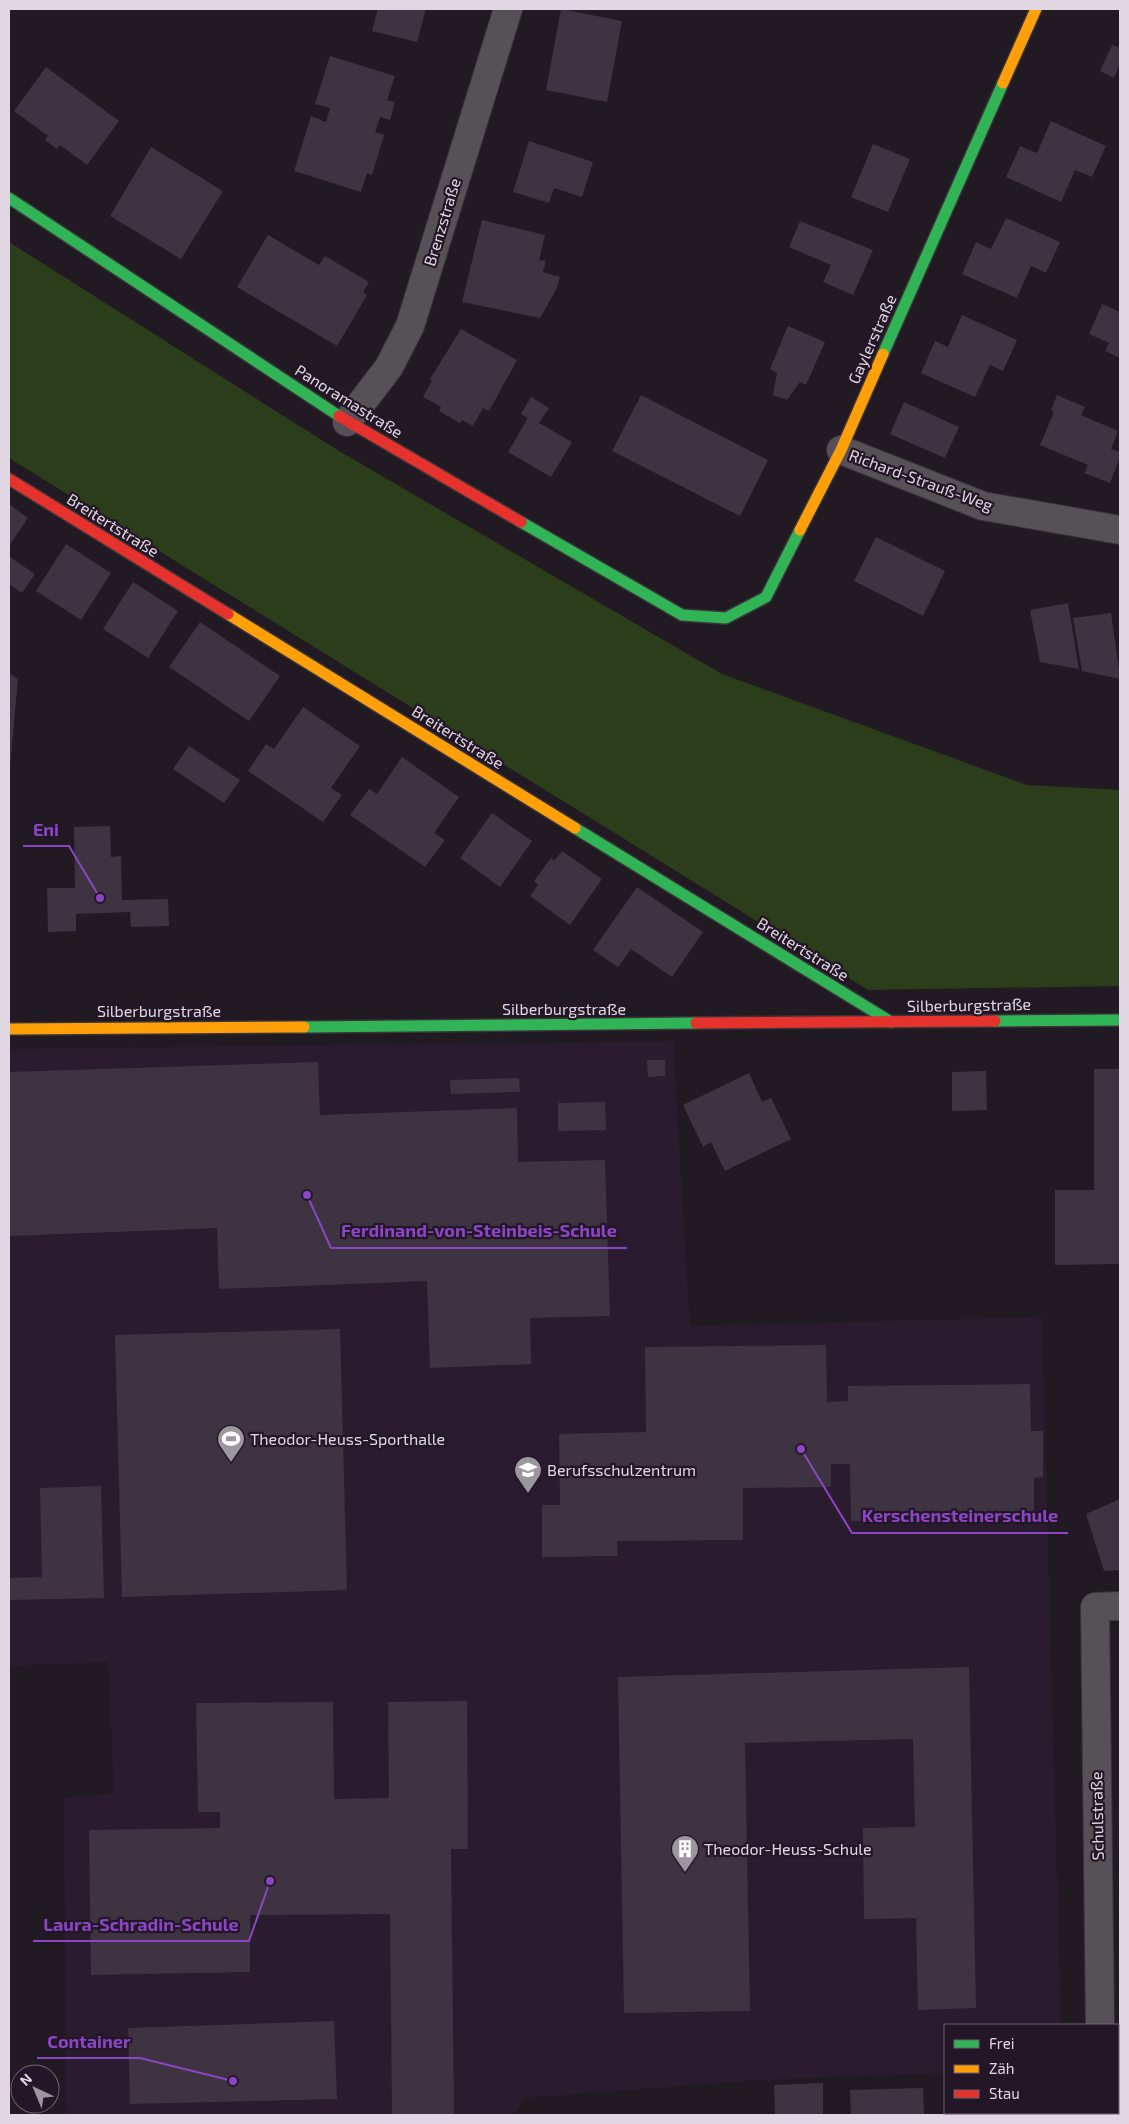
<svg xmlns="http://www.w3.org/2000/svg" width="1129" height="2124" font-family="'Exo 2',sans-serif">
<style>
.built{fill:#2b1b2e}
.green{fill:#2b3d1a}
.building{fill:#3e3340}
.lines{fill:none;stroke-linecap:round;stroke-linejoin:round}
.street-casing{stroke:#39343a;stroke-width:30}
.fast-casing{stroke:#39343a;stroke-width:14}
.slow-casing{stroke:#39343a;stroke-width:14}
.jam-casing{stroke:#39343a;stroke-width:14}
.street{stroke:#565157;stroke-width:28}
.fast{stroke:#30b455;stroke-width:11}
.slow{stroke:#ff9f0a;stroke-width:11}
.jam{stroke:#e5322d;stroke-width:11}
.labels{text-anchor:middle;stroke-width:4.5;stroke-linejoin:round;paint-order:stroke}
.street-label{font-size:16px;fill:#e0d7e2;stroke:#231626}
.poi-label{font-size:16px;fill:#e0d7e2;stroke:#231626;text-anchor:start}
.leader{fill:none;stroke:#8a46c4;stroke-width:2}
.callout-dot{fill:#8a46c4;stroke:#231626;stroke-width:2}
.callout-label{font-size:18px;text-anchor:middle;font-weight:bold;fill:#8a46c4;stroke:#231626;stroke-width:4.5;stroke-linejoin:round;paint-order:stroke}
</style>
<rect width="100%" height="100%" fill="#211a22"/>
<path class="built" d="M 673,1041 L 690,1326 L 1042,1317 L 1061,2025 L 945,2025 L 945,2073 L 760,2080 L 525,2098 L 514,2115 L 66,2115 L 64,1798 L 114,1793 L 108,1662 L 9,1666 L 9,1049 Z"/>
<path class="green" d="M 9,242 L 339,451 L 722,674 L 1027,785 L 1120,790 L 1120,986 L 868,990 L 9,458 Z"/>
<g class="building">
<path d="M 378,9 L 426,9 L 417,42 L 372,31 Z"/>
<path d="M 561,9 L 622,21 L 607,102 L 546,90 Z"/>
<path d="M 1112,45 L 1120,48 L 1120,63 L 1114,78 L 1100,71 Z"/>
<path d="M 330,56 L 395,76 L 387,100 L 395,102 L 390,120 L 380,117 L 375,132 L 384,135 L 372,175 L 367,173 L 361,192 L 294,171 L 311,116 L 326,122 L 330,108 L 315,104 Z"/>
<path d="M 46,67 L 119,121 L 87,165 L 60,145 L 57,149 L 45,140 L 48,136 L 14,111 Z"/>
<path d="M 1051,121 L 1106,146 L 1092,177 L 1075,170 L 1061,202 L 1006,177 L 1020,146 L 1037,153 Z"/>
<path d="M 529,141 L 593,162 L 582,197 L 554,188 L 549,203 L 513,192 Z"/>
<path d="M 873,144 L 910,159 L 888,212 L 851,197 Z"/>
<path d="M 151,147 L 223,191 L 181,259 L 110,216 Z"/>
<path d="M 1006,218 L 1060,242 L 1046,273 L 1031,266 L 1017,298 L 962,274 L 976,242 L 991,249 Z"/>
<path d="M 482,220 L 545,235 L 539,260 L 546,261 L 543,272 L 560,277 L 556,290 L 540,318 L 462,302 Z"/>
<path d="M 800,221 L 873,250 L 853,295 L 823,282 L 831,265 L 789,247 Z"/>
<path d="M 268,235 L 319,265 L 325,256 L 369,282 L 363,292 L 367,295 L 337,346 L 237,287 Z"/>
<path d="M 1102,304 L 1120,312 L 1120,358 L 1105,351 L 1109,343 L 1089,334 Z"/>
<path d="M 962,315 L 1017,340 L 1003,371 L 990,365 L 975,397 L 921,373 L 935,341 L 948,347 Z"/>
<path d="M 788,326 L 825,342 L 806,385 L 800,382 L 787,400 L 773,395 L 777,373 L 770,369 Z"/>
<path d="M 461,329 L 517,360 L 489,411 L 483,408 L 473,426 L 462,420 L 460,423 L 439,411 L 441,407 L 423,397 L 432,380 L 430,379 Z"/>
<path d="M 641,395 L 768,460 L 740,516 L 612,451 Z"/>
<path d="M 1057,395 L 1085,407 L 1081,415 L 1118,431 L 1111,449 L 1120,452 L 1120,457 L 1110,483 L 1084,473 L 1088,465 L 1040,445 L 1054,412 L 1051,410 Z"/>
<path d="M 531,397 L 549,408 L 539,423 L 572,442 L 551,477 L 508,452 L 528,418 L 521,414 Z"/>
<path d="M 904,402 L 959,427 L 945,458 L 890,434 Z"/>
<path d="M 9,504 L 28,518 L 9,546 Z"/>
<path d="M 876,537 L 945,571 L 923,616 L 854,581 Z"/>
<path d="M 66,544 L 111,573 L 81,620 L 36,591 Z"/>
<path d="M 10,557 L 35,574 L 22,593 L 9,584 Z"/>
<path d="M 133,582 L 178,611 L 148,658 L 103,629 Z"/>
<path d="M 1068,603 L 1079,669 L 1040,662 L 1030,610 Z"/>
<path d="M 1111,613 L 1120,677 L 1120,679 L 1082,671 L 1073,618 Z"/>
<path d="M 200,622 L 280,676 L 249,721 L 169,667 Z"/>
<path d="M 9,673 L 18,679 L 10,767 L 9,766 Z"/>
<path d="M 303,707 L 360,746 L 331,788 L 342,795 L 323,822 L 248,771 L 266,744 L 274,749 Z"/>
<path d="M 189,746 L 240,780 L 224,803 L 173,769 Z"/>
<path d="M 402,757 L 459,797 L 434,833 L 445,840 L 425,867 L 350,815 L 369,789 L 377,794 Z"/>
<path d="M 492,813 L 532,841 L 500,887 L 460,858 Z"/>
<path d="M 110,826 L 111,857 L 121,856 L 122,900 L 168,899 L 169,926 L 131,927 L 130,912 L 76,914 L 76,931 L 48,932 L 47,888 L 75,888 L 74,827 Z"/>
<path d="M 562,851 L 602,879 L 570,925 L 530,896 L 538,885 L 534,881 L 551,858 L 554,861 Z"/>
<path d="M 637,887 L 703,932 L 672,977 L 631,949 L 618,967 L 593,950 Z"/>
<path d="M 647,1060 L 665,1060 L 665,1076 L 648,1077 Z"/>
<path d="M 318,1062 L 320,1115 L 517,1108 L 518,1162 L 605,1160 L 610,1316 L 530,1318 L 531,1364 L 430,1368 L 427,1281 L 219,1289 L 217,1228 L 9,1236 L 9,1072 Z"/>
<path d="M 1094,1069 L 1120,1069 L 1120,1264 L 1055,1265 L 1055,1190 L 1094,1190 Z"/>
<path d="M 986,1071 L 987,1110 L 952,1111 L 952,1072 Z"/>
<path d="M 749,1073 L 762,1102 L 771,1098 L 791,1139 L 725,1171 L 711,1142 L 703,1147 L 683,1105 Z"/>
<path d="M 519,1078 L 520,1092 L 451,1094 L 450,1080 Z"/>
<path d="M 605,1102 L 606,1130 L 558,1131 L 558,1103 Z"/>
<path d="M 340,1329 L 347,1590 L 122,1597 L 115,1335 Z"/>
<path d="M 826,1345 L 827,1402 L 848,1401 L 848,1386 L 1030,1384 L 1031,1431 L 1043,1431 L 1043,1477 L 1034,1478 L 1034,1518 L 851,1521 L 850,1464 L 831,1464 L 831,1487 L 743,1488 L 743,1540 L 617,1541 L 618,1556 L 542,1557 L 542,1505 L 560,1505 L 559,1434 L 646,1432 L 645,1347 Z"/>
<path d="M 101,1486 L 104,1598 L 9,1600 L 9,1578 L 42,1577 L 40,1488 Z"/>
<path d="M 1120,1499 L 1120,1570 L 1104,1571 L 1086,1514 Z"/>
<path d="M 969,1667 L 976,2008 L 918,2010 L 916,1918 L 864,1919 L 863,1828 L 915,1827 L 913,1739 L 745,1743 L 750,2011 L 624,2013 L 618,1677 Z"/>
<path d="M 467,1701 L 468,1849 L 451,1849 L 454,2115 L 392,2115 L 390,1914 L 250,1915 L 250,1972 L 91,1975 L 89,1830 L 220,1828 L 220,1812 L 198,1812 L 196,1703 L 333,1702 L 334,1799 L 389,1798 L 388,1702 Z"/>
<path d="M 334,2021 L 337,2099 L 130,2104 L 128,2028 Z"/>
<path d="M 823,2083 L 823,2115 L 775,2115 L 774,2085 Z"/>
<path d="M 923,2088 L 924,2115 L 851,2115 L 850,2090 Z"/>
</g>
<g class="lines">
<defs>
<g id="street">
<path d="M 347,422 L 389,367 L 410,326 L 508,9"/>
<path d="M 841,450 L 983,506 L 1120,530"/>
<path d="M 1100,2025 L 1095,1607 L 1120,1606"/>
<path d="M 1101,2113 L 1101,2115"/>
</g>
<g id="fast">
<path d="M 9,198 L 339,416"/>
<path d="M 883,354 L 1003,83"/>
<path d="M 521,522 L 682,615 L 726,618 L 766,597 L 800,530"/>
<path d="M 575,828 L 891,1022"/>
<path d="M 995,1021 L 1120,1020"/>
<path d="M 304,1027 L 696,1023"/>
</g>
<g id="slow">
<path d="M 1003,83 L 1036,9"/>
<path d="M 800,530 L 841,450 L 883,354"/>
<path d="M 228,614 L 575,828"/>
<path d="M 9,1029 L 304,1027"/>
</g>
<g id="jam">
<path d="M 339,416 L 521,522"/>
<path d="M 9,479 L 228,614"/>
<path d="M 696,1023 L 995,1021"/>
</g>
</defs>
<use href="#street" class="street-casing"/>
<use href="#fast" class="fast-casing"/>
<use href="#slow" class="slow-casing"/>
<use href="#jam" class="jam-casing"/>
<use href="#street" class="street"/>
<use href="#fast" class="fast"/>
<use href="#slow" class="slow"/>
<use href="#jam" class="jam"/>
</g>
<defs>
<symbol id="stadium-pin" viewBox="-11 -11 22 30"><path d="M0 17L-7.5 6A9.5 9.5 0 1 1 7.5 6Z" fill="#9d959f" stroke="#231626"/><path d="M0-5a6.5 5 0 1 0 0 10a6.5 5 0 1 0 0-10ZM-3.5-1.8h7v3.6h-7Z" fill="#fff"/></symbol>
<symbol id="school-pin" viewBox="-11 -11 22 30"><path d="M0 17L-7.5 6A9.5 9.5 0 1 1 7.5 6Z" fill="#9d959f" stroke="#231626"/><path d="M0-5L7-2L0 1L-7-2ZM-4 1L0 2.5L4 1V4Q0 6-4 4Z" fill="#fff"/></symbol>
<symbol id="building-pin" viewBox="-11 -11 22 30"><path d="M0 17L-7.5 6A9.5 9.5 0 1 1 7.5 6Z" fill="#9d959f" stroke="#231626"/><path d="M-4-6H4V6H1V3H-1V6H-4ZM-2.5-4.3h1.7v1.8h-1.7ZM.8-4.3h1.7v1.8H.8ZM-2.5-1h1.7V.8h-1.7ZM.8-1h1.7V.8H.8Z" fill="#fff"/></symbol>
</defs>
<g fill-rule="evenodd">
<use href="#stadium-pin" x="215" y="1423" width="32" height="43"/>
<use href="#school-pin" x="512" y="1454" width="32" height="43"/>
<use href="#building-pin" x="669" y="1833" width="32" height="43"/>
</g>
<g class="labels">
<g class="street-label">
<text transform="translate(442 222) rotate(-73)" y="6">Brenzstraße</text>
<text transform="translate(872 339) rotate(-66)" y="6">Gaylerstraße</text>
<text transform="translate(349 401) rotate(32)" y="6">Panoramastraße</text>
<text transform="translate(921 480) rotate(20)" y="6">Richard-Strauß-Weg</text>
<text transform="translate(113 525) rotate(32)" y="6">Breitertstraße</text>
<text transform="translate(458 737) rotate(32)" y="6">Breitertstraße</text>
<text transform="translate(803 949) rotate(32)" y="6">Breitertstraße</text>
<text transform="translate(969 1005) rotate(-1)" y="6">Silberburgstraße</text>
<text x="564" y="1015">Silberburgstraße</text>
<text x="159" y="1017">Silberburgstraße</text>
<text transform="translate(1097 1816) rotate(-91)" y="6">Schulstraße</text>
</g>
<g class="poi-label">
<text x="250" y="1445">Theodor-Heuss-Sporthalle</text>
<text x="547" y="1476">Berufsschulzentrum</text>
<text x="704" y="1855">Theodor-Heuss-Schule</text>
</g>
</g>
<path class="leader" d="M100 898L69 846H23M307 1195L331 1248H627M801 1449L852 1533H1068M270 1881L249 1941H33M233 2081L140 2058H37"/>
<g class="callout-dot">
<circle cx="100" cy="898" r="5"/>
<circle cx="307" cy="1195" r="5"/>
<circle cx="801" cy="1449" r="5"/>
<circle cx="270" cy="1881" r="5"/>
<circle cx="233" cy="2081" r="5"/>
</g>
<g class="callout-label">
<text x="46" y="836">Eni</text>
<text x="479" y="1237">Ferdinand-von-Steinbeis-Schule</text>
<text x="960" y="1522">Kerschensteinerschule</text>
<text x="141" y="1931">Laura-Schradin-Schule</text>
<text x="89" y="2048">Container</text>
</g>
<rect width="1129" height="2124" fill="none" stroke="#e0d7e2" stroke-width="20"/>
<rect x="944" y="2024" width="175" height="90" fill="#231626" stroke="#6f6371"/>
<rect x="954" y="2040" width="25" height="8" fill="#30b455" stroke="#6f6371"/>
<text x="989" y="2049" font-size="15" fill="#e0d7e2">Frei</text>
<rect x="954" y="2065" width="25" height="8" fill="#ff9f0a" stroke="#6f6371"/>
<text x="989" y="2074" font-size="15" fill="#e0d7e2">Zäh</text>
<rect x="954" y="2090" width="25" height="8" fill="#e5322d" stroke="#6f6371"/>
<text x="989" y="2099" font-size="15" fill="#e0d7e2">Stau</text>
<g transform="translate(35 2089) rotate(316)"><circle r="24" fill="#231626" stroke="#6f6371"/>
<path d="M0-4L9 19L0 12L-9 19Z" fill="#9d959f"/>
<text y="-8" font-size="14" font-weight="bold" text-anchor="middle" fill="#e0d7e2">N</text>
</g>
</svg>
